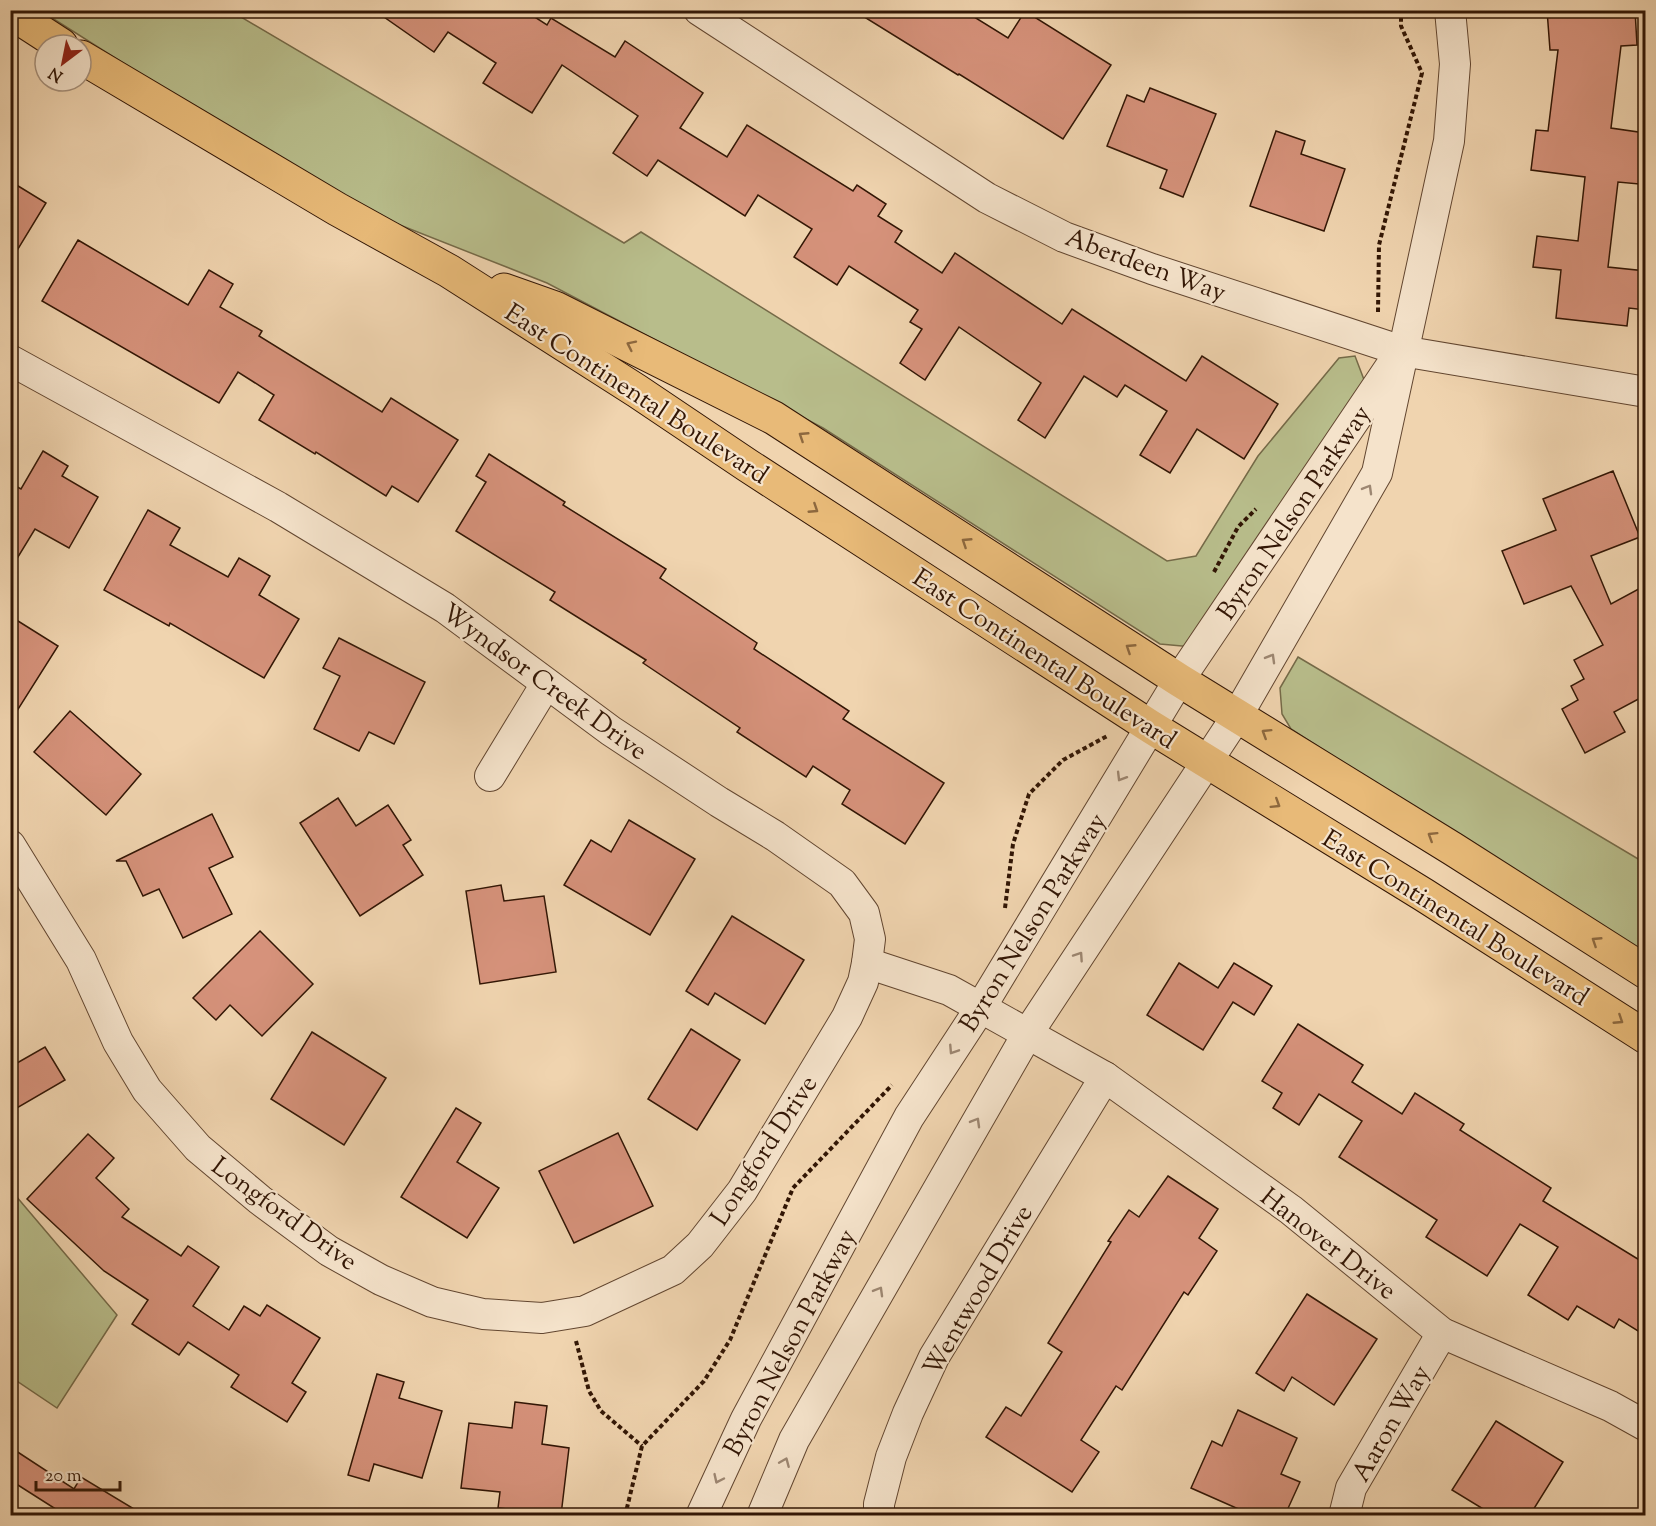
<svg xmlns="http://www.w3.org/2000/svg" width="1656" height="1526" font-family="'Sorts Mill Goudy',serif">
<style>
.green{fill:#b8bd8b;stroke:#756a48;stroke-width:1.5}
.building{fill:#d6927b;stroke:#321605;stroke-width:1.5}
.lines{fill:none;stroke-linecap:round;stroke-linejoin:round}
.minor-casing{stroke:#624630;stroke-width:32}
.major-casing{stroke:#321605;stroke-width:35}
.path{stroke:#321605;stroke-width:4;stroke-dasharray:4.5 3;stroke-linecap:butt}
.minor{stroke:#f5e3cb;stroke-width:30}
.major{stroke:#e8ba78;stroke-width:33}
.oneway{stroke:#8d683e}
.oneway2{stroke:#9d8772}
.labels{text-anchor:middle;stroke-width:4.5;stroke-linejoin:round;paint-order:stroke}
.street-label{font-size:26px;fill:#321605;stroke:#f5e3cb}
</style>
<rect width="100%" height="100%" fill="#f0d4af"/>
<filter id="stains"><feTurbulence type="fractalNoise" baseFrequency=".00333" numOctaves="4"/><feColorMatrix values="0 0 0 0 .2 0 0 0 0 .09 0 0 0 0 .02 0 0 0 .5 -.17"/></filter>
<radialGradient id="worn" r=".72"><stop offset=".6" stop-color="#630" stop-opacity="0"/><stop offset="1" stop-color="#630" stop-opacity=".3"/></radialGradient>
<g class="green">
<path d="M 41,11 L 231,11 L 624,243 L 641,232 L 1167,561 L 1196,556 L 1258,456 L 1339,358 L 1355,356 L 1366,385 L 1193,647 L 1160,644 L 823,428 L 547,283 L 377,216 L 202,113 Z"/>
<path d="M 1298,657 L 1645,863 L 1645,958 L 1291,729 L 1282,714 L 1280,688 Z"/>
<path d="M 10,1189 L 117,1315 L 57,1408 L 11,1377 Z"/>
</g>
<g class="building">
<path d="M 374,10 L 524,10 L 547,25 L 551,18 L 615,57 L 625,41 L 703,93 L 680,128 L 727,157 L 747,125 L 853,191 L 857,185 L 886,204 L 878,216 L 902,231 L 895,242 L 942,273 L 955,253 L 1062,324 L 1072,309 L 1186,381 L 1202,356 L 1278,404 L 1244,459 L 1197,429 L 1170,473 L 1140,455 L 1167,411 L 1125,385 L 1117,397 L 1084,376 L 1045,438 L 1018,420 L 1041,383 L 959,327 L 925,380 L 900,363 L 922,329 L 910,322 L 918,310 L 849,266 L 837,285 L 794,257 L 812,229 L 758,195 L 745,216 L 658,160 L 647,176 L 613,153 L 638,116 L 562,65 L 532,113 L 483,83 L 496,63 L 448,32 L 434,52 Z"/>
<path d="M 853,10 L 963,10 L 1008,38 L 1025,11 L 1111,65 L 1063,139 L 959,74 L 958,75 Z"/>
<path d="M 1547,10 L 1635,10 L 1637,45 L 1621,46 L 1611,128 L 1645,133 L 1639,184 L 1618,182 L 1608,267 L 1646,271 L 1646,310 L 1629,308 L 1627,326 L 1556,318 L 1561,270 L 1533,267 L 1537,236 L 1578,241 L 1585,177 L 1531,170 L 1536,130 L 1548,131 L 1558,50 L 1550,50 Z"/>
<path d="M 1150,88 L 1216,114 L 1183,197 L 1160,188 L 1167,170 L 1107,146 L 1127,95 L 1144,102 Z"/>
<path d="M 1276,131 L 1305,141 L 1301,154 L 1345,169 L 1324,231 L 1250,206 Z"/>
<path d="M 10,181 L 46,203 L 10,262 Z"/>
<path d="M 78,240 L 188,305 L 209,270 L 233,284 L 220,307 L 262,331 L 259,336 L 382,412 L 391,398 L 458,440 L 418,502 L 392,486 L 386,496 L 316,452 L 315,454 L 259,420 L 274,395 L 238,372 L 219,403 L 42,301 Z"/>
<path d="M 43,451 L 68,466 L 62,476 L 98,497 L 69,548 L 35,529 L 10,570 L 10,483 L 21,489 Z"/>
<path d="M 489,454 L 565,502 L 563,505 L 666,569 L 660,578 L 757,643 L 754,649 L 849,711 L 843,719 L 944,783 L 905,844 L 842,804 L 850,790 L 813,766 L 806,777 L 737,732 L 740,728 L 643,663 L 646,660 L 550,600 L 555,592 L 456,531 L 486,482 L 476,476 Z"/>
<path d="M 1613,471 L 1640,537 L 1591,556 L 1611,604 L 1646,585 L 1646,695 L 1614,712 L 1625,732 L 1585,753 L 1562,709 L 1578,700 L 1571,686 L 1584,679 L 1574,660 L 1603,645 L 1571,586 L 1524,604 L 1502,551 L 1556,530 L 1543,499 Z"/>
<path d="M 148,510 L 180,528 L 170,545 L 228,577 L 239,558 L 270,576 L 259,595 L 299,619 L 264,678 L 170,623 L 169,626 L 104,590 Z"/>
<path d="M 10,616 L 58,646 L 10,722 Z"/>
<path d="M 339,638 L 425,682 L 394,744 L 369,732 L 359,751 L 314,729 L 340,676 L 323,668 Z"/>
<path d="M 70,711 L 141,774 L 106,815 L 34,752 Z"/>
<path d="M 338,798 L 356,826 L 388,805 L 411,840 L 403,845 L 423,875 L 360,916 L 300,823 Z"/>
<path d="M 212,814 L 233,857 L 209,868 L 232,914 L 183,938 L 159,889 L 143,896 L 126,861 L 116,861 Z"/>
<path d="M 629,820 L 695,859 L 650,935 L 564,885 L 591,840 L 611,852 Z"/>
<path d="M 501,885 L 504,901 L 544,896 L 556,972 L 480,984 L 466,891 Z"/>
<path d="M 732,916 L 804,960 L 765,1024 L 715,993 L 708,1005 L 686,991 Z"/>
<path d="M 260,931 L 313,984 L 262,1036 L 230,1005 L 216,1020 L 193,998 Z"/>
<path d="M 1179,963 L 1218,988 L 1234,963 L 1272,986 L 1254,1015 L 1233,1002 L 1203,1050 L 1147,1015 Z"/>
<path d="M 1298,1024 L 1363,1065 L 1352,1082 L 1402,1114 L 1415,1093 L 1464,1124 L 1460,1130 L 1551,1188 L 1543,1201 L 1646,1264 L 1646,1336 L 1619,1319 L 1614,1328 L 1577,1306 L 1568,1320 L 1528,1295 L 1558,1247 L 1520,1224 L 1487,1276 L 1426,1237 L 1437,1220 L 1339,1157 L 1362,1121 L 1319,1094 L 1299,1125 L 1273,1108 L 1282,1093 L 1262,1081 Z"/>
<path d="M 691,1029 L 740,1060 L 697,1130 L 648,1099 Z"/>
<path d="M 312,1032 L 386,1078 L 344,1145 L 271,1099 Z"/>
<path d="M 45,1047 L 65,1080 L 10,1112 L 10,1067 Z"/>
<path d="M 456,1108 L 481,1123 L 457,1162 L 499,1188 L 467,1238 L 401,1197 Z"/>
<path d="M 618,1133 L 653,1206 L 574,1243 L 539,1171 Z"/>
<path d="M 88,1134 L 114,1158 L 96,1178 L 129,1209 L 122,1217 L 181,1256 L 188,1246 L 219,1267 L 193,1306 L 229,1330 L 244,1306 L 260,1316 L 267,1305 L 320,1338 L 292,1383 L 306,1392 L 287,1422 L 231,1387 L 239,1375 L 188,1342 L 179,1355 L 132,1324 L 148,1300 L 104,1271 L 27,1199 Z"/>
<path d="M 1168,1176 L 1218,1209 L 1199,1238 L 1217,1251 L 1188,1295 L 1184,1292 L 1122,1390 L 1116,1386 L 1081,1440 L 1099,1452 L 1072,1492 L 986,1437 L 1006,1407 L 1021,1416 L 1062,1352 L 1048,1343 L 1111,1242 L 1108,1241 L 1129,1210 L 1139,1217 Z"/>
<path d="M 1307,1294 L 1377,1339 L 1334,1405 L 1292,1377 L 1284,1391 L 1256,1373 Z"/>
<path d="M 377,1374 L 404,1382 L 399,1398 L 442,1411 L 422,1478 L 374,1464 L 369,1481 L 348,1475 Z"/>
<path d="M 515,1402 L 547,1406 L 542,1444 L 569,1448 L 561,1515 L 498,1508 L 500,1492 L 461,1488 L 469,1423 L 512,1428 Z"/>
<path d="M 1238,1410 L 1297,1438 L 1281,1474 L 1300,1482 L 1285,1515 L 1252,1515 L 1191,1488 L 1212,1441 L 1222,1446 Z"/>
<path d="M 1496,1421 L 1563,1462 L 1530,1515 L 1493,1515 L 1452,1490 Z"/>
<path d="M 10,1447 L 74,1489 L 81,1477 L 144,1515 L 65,1515 L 10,1480 Z"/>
</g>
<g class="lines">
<defs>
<g id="minor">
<path d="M 699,10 L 987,198 L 1064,237 L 1152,269 L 1402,351 L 1646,392"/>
<path d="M 10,360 L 278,507 L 445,608 L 611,731 L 719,802 L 775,836 L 842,883 L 864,913 L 870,939 L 867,963 L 863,982 L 847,1017 L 742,1191 L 700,1245 L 673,1270 L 585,1311 L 542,1318 L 483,1314 L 432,1302 L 381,1280 L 329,1251 L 260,1200 L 198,1148 L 147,1090 L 118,1042 L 81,960 L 10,845"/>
<path d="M 490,776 L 546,684"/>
<path d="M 867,963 L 949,990 L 1105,1077 L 1291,1210 L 1442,1333 L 1610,1406 L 1646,1426"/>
<path d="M 701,1516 L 746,1419 L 909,1117 L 981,1007 L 1179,680 L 1395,360"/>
<path d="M 762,1516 L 794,1440 L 1028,1033 L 1237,716 L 1377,473 L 1449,141 L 1455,64 L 1450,10"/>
<path d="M 879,1516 L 879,1504 L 891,1457 L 908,1413 L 934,1357 L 1105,1077"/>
<path d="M 1344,1516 L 1351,1488 L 1442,1333"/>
</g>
<g id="major">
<path d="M 10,12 L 61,45"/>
<path d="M 81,57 L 337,209 L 449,271 L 637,391 L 747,465 L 1151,727 L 1424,895 L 1646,1037"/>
<path d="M 504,290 L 555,308 L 774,418 L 1179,680 L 1453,849 L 1646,972"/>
</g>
</defs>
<use href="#minor" class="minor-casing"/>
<use href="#major" class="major-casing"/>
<g class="path">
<path d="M 1378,312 L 1379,245 L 1422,73 L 1401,26 L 1401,10"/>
<path d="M 1214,572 L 1238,527 L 1256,509"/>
<path d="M 1005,908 L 1013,844 L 1029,794 L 1063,760 L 1109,735"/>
<path d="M 576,1341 L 589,1391 L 601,1411 L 642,1446"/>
<path d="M 625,1516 L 642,1446 L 704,1381 L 730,1340 L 793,1188 L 892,1085"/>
</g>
<use href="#minor" class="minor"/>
<use href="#major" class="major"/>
</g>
<defs><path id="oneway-chevron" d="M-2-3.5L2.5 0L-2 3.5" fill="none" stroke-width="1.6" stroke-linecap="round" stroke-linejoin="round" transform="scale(1.5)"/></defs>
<g class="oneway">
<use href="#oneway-chevron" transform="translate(631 345) rotate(-154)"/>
<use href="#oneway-chevron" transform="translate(803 436) rotate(-147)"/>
<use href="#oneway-chevron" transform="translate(814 509) rotate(33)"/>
<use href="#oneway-chevron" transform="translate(966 542) rotate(-147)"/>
<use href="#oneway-chevron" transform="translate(1130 648) rotate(-147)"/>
<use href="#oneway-chevron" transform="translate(1266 733) rotate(-148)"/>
<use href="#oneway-chevron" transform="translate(1276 804) rotate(32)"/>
<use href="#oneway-chevron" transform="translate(1432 836) rotate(-148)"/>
<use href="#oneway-chevron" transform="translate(1596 941) rotate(-147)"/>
<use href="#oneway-chevron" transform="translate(1619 1020) rotate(33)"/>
</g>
<g class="oneway2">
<use href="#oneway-chevron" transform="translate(1368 489) rotate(-60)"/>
<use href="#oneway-chevron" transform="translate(1271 658) rotate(-60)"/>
<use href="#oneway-chevron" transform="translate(1121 777) rotate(121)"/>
<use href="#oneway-chevron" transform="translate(1079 956) rotate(-56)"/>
<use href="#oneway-chevron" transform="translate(953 1050) rotate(123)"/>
<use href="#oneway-chevron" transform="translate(976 1122) rotate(-60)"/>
<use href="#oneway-chevron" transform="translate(879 1291) rotate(-60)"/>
<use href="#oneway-chevron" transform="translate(785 1462) rotate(-67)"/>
<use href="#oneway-chevron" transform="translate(718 1479) rotate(115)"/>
</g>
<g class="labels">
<g class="street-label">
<text transform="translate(1146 264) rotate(20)" y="9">Aberdeen Way</text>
<text transform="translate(637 393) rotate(33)" y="9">East Continental Boulevard</text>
<text transform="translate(1293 512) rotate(-56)" y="9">Byron Nelson Parkway</text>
<text transform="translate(1045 658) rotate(33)" y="9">East Continental Boulevard</text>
<text transform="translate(545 681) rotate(36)" y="9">Wyndsor Creek Drive</text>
<text transform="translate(1456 917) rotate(32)" y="9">East Continental Boulevard</text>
<text transform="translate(1032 922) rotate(-58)" y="9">Byron Nelson Parkway</text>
<text transform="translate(763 1150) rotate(-57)" y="9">Longford Drive</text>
<text transform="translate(285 1213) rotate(36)" y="9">Longford Drive</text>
<text transform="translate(1329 1243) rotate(38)" y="9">Hanover Drive</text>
<text transform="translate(977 1290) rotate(-60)" y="9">Wentwood Drive</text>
<text transform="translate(789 1342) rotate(-62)" y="9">Byron Nelson Parkway</text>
<text transform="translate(1390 1423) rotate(-60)" y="9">Aaron Way</text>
</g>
</g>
<rect width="1656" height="1526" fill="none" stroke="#f0d4af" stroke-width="36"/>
<rect x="12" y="12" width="1632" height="1502" fill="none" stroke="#321605" stroke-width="3"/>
<rect x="18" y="18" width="1620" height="1490" fill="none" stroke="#321605" stroke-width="1.5"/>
<g transform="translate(63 63) rotate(212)"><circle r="28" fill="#f5e3cb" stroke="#a7917c" stroke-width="1.5"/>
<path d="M0-4.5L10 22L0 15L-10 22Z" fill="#8f2418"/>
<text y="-9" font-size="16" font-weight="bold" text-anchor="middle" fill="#321605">N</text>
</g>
<path d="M36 1481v9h84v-9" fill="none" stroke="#321605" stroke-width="3"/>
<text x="45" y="1481" font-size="18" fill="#321605" stroke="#f5e3cb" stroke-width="4.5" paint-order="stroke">20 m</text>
<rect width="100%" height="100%" filter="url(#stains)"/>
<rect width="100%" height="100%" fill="url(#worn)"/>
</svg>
